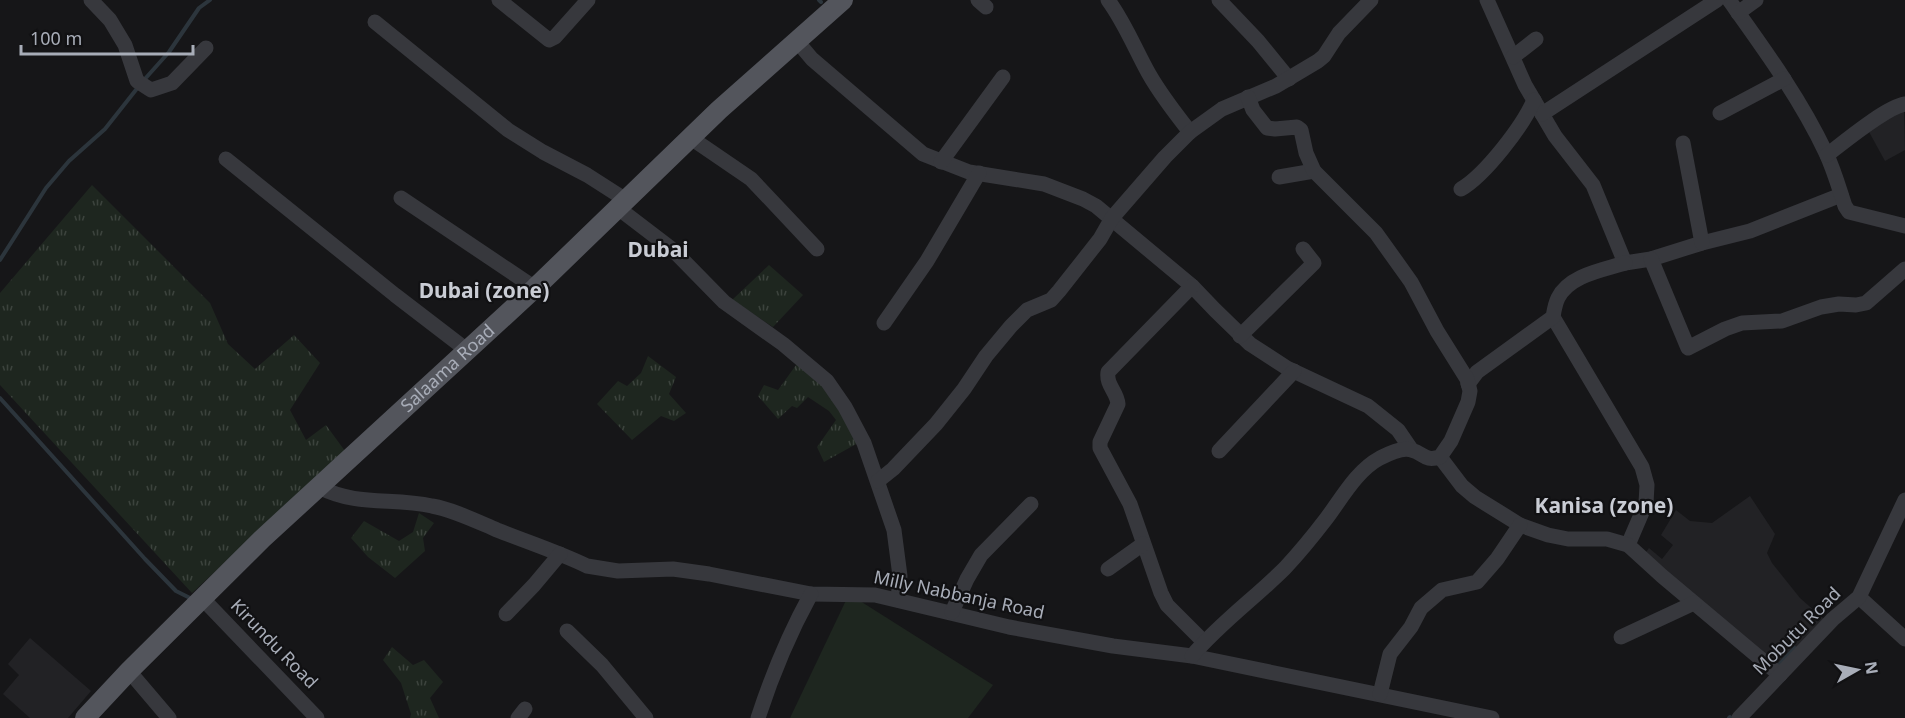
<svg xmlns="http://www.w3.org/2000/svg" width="1905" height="718" font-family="'Noto Sans',sans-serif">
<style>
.built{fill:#222225}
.grass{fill:url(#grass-tufts)}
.pitch{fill:#1e261f}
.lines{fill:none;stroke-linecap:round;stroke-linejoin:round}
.stream{stroke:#2c353c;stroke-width:4}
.minor{stroke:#37383d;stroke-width:15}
.major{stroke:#53555c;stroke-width:20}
.labels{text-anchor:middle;stroke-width:4.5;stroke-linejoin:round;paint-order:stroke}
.street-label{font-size:18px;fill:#a8adb8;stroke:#111113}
.quarter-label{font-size:21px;font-weight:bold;fill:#c9ccd4;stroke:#111113}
</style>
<defs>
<pattern id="grass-tufts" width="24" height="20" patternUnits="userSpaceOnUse" patternTransform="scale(1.5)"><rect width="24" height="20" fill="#1e261f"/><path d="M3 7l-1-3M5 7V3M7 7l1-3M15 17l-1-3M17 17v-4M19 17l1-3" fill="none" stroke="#3c433d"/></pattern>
</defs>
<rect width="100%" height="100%" fill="#161618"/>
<g class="built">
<path d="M 1904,109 L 1905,150 L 1885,161 L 1868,130 Z"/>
<path d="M 1750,496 L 1775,534 L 1767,553 L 1772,563 L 1800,598 L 1825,620 L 1777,669 L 1644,555 L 1649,548 L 1662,559 L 1673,545 L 1661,535 L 1676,510 L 1690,521 L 1712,523 Z"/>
<path d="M 30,638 L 91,691 L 68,718 L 30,718 L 3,694 L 19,675 L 8,664 Z"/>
</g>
<g class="grass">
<path d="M 92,185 L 210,303 L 228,344 L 255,369 L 294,335 L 320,363 L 290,410 L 306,440 L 326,425 L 345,451 L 192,593 L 0,385 L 0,293 Z"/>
<path d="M 769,265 L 803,295 L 773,327 L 732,300 Z"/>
<path d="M 648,356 L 676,377 L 669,394 L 686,413 L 674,421 L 661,416 L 632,440 L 597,404 L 618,381 L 627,386 L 641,373 Z"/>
<path d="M 799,361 L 825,384 L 858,443 L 824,462 L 817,447 L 836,420 L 829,411 L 808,397 L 797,408 L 792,406 L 778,419 L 758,396 L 764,385 L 778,390 Z"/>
<path d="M 419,513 L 434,523 L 423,538 L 425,551 L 395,578 L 368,557 L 351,538 L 364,521 L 399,541 L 413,532 Z"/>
<path d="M 392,647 L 413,665 L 424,660 L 443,682 L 430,698 L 439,718 L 410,718 L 411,714 L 401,683 L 383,660 Z"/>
</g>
<path class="pitch" d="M 849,594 L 993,685 L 968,718 L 790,718 Z"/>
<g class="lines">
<g class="stream">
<path d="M 819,0 L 821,2"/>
<path d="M 144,80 L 169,52 L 199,8 L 210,0"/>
<path d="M 0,260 L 46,188 L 69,161 L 105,129 L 139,86"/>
<path d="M 0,398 L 145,559 L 176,591 L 192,599"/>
<path d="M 1778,666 L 1795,648"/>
<path d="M 1729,718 L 1730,717"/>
</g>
<g class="minor">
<path d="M 91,0 L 110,20 L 125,45 L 137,81 L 151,90 L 172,83 L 206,48"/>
<path d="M 499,0 L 549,40 L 555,37 L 588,0"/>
<path d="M 978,0 L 986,7"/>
<path d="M 1108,0 C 1125,23 1135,49 1149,74 C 1161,95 1175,113 1190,132"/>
<path d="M 1219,0 L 1258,41 L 1289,79"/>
<path d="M 1487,0 L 1525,85 L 1555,136 L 1593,185 L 1625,263 L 1651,259 L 1702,243 L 1750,231 L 1841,195"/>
<path d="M 1729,0 C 1764,49 1800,98 1826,153 C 1834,170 1839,188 1845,206 L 1849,212 L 1905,226"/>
<path d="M 1738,13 L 1756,0"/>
<path d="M 375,22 L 508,130 L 543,152 L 587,175 L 626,200"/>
<path d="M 796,40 L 812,59 L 923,154 L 969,172 L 1044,184 L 1083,199 L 1096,206 L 1192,286 L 1215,310 L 1250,344 L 1287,368 L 1368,406 L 1398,430 L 1411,449"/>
<path d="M 1513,57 L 1536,39"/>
<path d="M 1720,113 L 1784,79"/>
<path d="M 1542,114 L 1717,0"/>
<path d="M 691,138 L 751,179 L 817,249"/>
<path d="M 1683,143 L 1702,243"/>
<path d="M 1827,155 C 1844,142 1886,107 1905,104"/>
<path d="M 226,159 L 395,295 L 468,351"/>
<path d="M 941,162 L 1003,77"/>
<path d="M 1279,177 L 1314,171"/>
<path d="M 1461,189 C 1485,175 1523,126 1534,100"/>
<path d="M 401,198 L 535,288"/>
<path d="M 618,208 L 673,250 L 724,302 L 783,344 L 827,381 L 845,407 L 864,443 L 894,530 L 900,576 L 898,600"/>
<path d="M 1651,259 L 1688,348 L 1725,329 L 1742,323 L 1782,321 L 1821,307 L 1839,304 L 1856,305 L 1866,303 L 1905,269"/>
<path d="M 1192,286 L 1108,372 C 1106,386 1117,391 1118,404 L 1100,442 L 1100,448 L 1130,504 L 1161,593 L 1167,605 L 1204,642"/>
<path d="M 1553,317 L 1642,467 L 1647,485 L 1646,503 L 1628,545"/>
<path d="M 884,323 L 927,261 L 979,173"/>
<path d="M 1240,336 L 1314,263 L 1303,249"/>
<path d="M 1468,384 L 1477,372 L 1553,317 C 1554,311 1555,304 1558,298 C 1569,275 1603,270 1625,263"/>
<path d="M 1219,451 L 1294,371"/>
<path d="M 1440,457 L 1462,486 L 1475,497 L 1520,525 L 1548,535 L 1568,539 L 1607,539 L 1628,545 L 1662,576 L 1780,675"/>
<path d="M 878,481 L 893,469 L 936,424 L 964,389 L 986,356 L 1011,326 L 1027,310 L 1051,300 L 1059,291 L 1100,239 L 1112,218 L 1165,157 L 1190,132 L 1222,109 L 1276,86 L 1318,61 L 1324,56 L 1339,33 L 1371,0"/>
<path d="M 319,487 C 358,507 392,497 432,506 C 454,510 476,521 497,530 C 527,542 558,552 587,566 L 618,571 L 673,569 L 709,574 L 811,594 L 875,595 L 1009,627 L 1113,646 L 1192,656 L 1492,718"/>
<path d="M 1108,569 L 1143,544"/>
<path d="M 1859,597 L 1905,639"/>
<path d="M 202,598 L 317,718"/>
<path d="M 952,612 L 967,579 L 981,555 L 1031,504"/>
<path d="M 506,614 L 534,585 L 560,554"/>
<path d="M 567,631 L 602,665 L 646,718"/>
<path d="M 1621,637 L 1694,603"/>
<path d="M 1192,656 C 1219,624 1255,598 1285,568 C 1299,553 1313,536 1326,519 C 1342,498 1356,471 1380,458 C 1388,454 1402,447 1411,450 C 1424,453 1424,462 1440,457 L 1451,441 L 1468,402 L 1470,391 L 1467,379 L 1437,331 L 1411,282 L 1376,233 L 1314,171 L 1306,153 L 1301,130 L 1297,127 L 1275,129 L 1267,128 L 1253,110 L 1248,97"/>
<path d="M 129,671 L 169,718"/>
<path d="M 1380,694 L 1390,654 L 1411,627 L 1421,608 L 1442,590 L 1477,582 L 1497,559 L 1520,525"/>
<path d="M 518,718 L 525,709"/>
<path d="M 758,718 C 772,675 789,634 811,594"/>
<path d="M 1739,718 L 1833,619 L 1859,597 L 1905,500"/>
</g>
<path class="major" id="s1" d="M 85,718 L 129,671 L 262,539 L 535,288 L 719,110 L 843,0"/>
</g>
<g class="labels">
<g class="street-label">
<text dy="6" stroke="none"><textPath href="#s1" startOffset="504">Salaama Road</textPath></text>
<text transform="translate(959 595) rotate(12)" y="6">Milly Nabbanja Road</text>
<text transform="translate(1797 631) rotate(-45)" y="6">Mobutu Road</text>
<text transform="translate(274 644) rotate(46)" y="6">Kirundu Road</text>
</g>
<g class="quarter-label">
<text x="658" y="257">Dubai</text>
<text x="484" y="298">Dubai (zone)</text>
<text x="1604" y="513">Kanisa (zone)</text>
</g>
</g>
<g transform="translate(1857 670) rotate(81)" stroke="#111113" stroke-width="4.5" paint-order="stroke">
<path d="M0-4.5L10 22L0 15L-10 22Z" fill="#a8adb8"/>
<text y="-9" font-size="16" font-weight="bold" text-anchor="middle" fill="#a8adb8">N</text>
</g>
<path d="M21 45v9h172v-9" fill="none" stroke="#a8adb8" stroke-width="3"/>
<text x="30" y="45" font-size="18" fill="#a8adb8" stroke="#111113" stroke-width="4.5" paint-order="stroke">100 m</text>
</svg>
